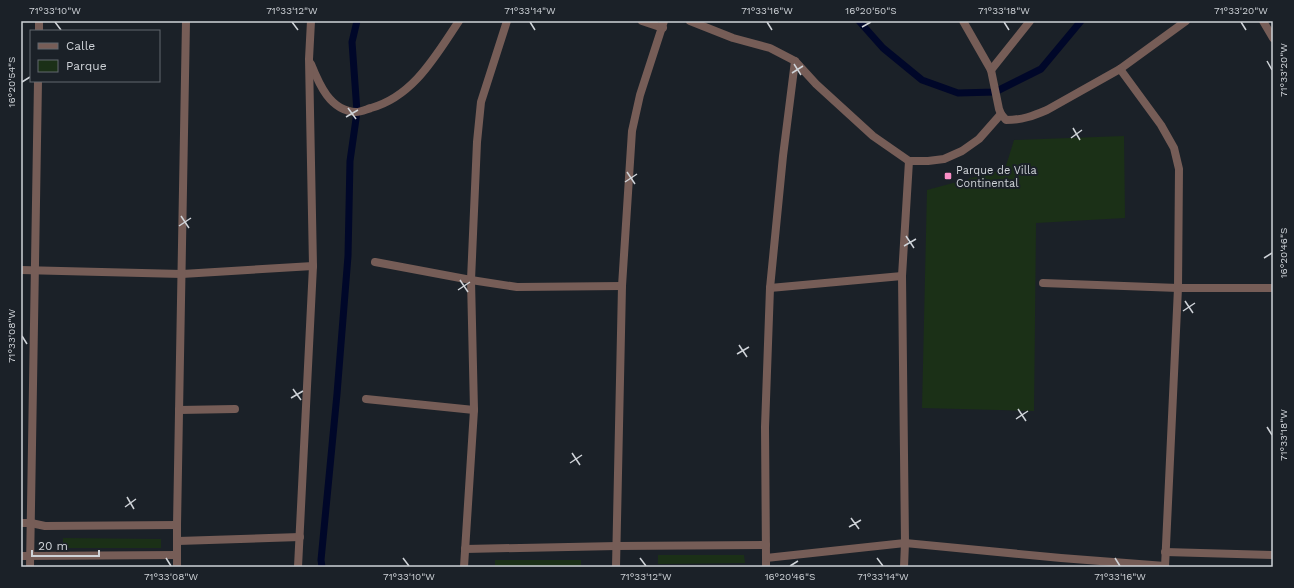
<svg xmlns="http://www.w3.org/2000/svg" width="1294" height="588" font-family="'Work Sans',sans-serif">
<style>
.green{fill:#1b3017}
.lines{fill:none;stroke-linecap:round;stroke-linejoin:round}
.stream{stroke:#000729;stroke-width:7}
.service{stroke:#765d57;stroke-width:8}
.pedestrian{stroke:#765d57;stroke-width:8}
.minor{stroke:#765d57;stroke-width:8}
.tertiary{stroke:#765d57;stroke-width:8}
.ticks{fill:none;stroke:#cfd3d8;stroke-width:1.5}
.poi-dot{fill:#fa8fc7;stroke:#1b2128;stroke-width:1.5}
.labels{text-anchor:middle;stroke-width:4;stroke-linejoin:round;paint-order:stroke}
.poi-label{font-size:11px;fill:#cfd3d8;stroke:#1b2128;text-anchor:start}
.neatline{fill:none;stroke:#cfd3d8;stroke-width:1.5}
.ticks-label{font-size:10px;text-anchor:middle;fill:#cfd3d8}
</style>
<rect width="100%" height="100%" fill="#1b2128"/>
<g class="green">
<path d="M 1124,136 L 1125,218 L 1036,223 L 1034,411 L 922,408 L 927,190 L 1005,169 L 1014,140 Z"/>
<path d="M 63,538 L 161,539 L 161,548 L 63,548 Z"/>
<path d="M 658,555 L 744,555 L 745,563 L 658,564 Z"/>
<rect x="495" y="560" width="86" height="7"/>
</g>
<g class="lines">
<g class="stream">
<path d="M 859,21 L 883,48 L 922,80 L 958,93 L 995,92 L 1041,69 L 1081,21"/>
<path d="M 322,567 L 321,560 L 337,394 L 348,256 L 350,161 L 357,112 L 352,42 L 357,21"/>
</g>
<g class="service">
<path d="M 1043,283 L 1178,288 L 1273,288"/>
<path d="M 178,541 L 300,537"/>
<path d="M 766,558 L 766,567"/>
</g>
<path class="pedestrian" d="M 766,558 L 905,543 L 1061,558 L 1165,566"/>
<g class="minor">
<path d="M 642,21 L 663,28"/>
<path d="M 690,21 L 733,38 L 770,48 L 795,61 L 816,84 L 873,136 L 909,161 L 928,161 L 944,159 L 962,151 L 979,139 L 1001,114"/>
<path d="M 963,21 L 991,70 L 999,109 L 1001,114 L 1006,120 C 1022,120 1033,116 1047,110 L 1120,69 L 1186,21"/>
<path d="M 1263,21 L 1273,38"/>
<path d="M 311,64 C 319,84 330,111 356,112 C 361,112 367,109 371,108 C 414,96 436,55 459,21"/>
<path d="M 1120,69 L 1161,125 L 1174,148 L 1179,169 L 1178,288 L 1165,567"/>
<path d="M 991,70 L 1030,21"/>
<path d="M 375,262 L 471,280 L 517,287 L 622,286"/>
<path d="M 21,270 L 182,274 L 313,266"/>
<path d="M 770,288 L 902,276"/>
<path d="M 366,399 L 474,410"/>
<path d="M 179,410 L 235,409"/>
<path d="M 21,523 L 31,523 L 45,526 L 177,525"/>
<path d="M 465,549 L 617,546 L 766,545"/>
<path d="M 1165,552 L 1273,555"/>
<path d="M 21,556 L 177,555"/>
<path d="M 766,558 L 765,427 L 770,288 L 783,156 L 795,61"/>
<path d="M 177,567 L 177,525 L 186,21"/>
<path d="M 298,567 L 313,266 L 309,59 L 311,21"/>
<path d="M 464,567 L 474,410 L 471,280 L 477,142 L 481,102 L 507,21"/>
<path d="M 616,567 L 622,286 L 632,131 L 640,95 L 664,21"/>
<path d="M 904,567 L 905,543 L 902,276 L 909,161"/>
</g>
<g class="tertiary">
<path d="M 39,31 L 39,21"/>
<path d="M 30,567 L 38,81"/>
</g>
</g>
<path class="ticks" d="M 55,22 L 61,30M 292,22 L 298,30M 530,22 L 535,30M 767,22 L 772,30M 1004,22 L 1009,30M 1241,22 L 1246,30M 862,27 L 871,22M 1267,61 L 1272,70M 794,64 L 801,75M 792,73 L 803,66M 22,82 L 30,77M 348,108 L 356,119M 346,117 L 358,110M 1073,128 L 1080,140M 1071,138 L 1082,130M 627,172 L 635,184M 625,182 L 637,174M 181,216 L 189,228M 179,226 L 191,218M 906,236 L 914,248M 904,246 L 916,239M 1264,258 L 1272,253M 460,280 L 468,292M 458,290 L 470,282M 1185,301 L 1193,313M 1183,311 L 1195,303M 22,336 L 27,344M 739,345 L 747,357M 737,354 L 749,347M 293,389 L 301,400M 291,398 L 303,391M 1018,409 L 1026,421M 1016,419 L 1028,411M 1267,427 L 1272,435M 572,453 L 580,465M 570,463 L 582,455M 127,497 L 134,509M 125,507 L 136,499M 851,518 L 859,529M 849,527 L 861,520M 166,558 L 171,566M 403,558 L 409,566M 640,558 L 646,566M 877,558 L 883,566M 1115,558 L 1120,566M 790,566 L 798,561"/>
<rect class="poi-dot" x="944" y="172" width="8" height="8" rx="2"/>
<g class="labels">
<g class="poi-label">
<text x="956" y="174">Parque de Villa<tspan x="956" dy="13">Continental</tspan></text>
</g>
</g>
<rect width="1294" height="588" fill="none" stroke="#1b2128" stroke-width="44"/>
<rect x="30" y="30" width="130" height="52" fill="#1b2128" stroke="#63686e"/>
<rect x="38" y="43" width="20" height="6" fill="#765d57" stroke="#63686e"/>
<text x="66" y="50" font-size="12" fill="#cfd3d8">Calle</text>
<rect x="38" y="60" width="20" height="12" fill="#1b3017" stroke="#63686e"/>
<text x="66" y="70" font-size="12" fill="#cfd3d8">Parque</text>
<path d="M32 550v6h67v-6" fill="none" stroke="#cfd3d8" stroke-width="2"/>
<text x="38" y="550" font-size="12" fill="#cfd3d8" stroke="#1b2128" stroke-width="3" paint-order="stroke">20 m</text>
<rect x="22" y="22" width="1250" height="544" class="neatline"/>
<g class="ticks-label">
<text x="55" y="14">71°33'10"W</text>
<text x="292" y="14">71°33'12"W</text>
<text x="530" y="14">71°33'14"W</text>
<text x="767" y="14">71°33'16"W</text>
<text x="871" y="14">16°20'50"S</text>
<text x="1004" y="14">71°33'18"W</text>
<text x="1241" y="14">71°33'20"W</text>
<text transform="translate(1283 70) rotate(-90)" y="4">71°33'20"W</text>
<text transform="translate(11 82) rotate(-90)" y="4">16°20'54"S</text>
<text transform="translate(1283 253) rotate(-90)" y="4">16°20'46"S</text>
<text transform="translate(11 336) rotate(-90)" y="4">71°33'08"W</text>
<text transform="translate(1283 435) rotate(-90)" y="4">71°33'18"W</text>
<text x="171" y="580">71°33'08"W</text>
<text x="409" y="580">71°33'10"W</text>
<text x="646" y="580">71°33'12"W</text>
<text x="790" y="580">16°20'46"S</text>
<text x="883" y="580">71°33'14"W</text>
<text x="1120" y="580">71°33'16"W</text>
</g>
</svg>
